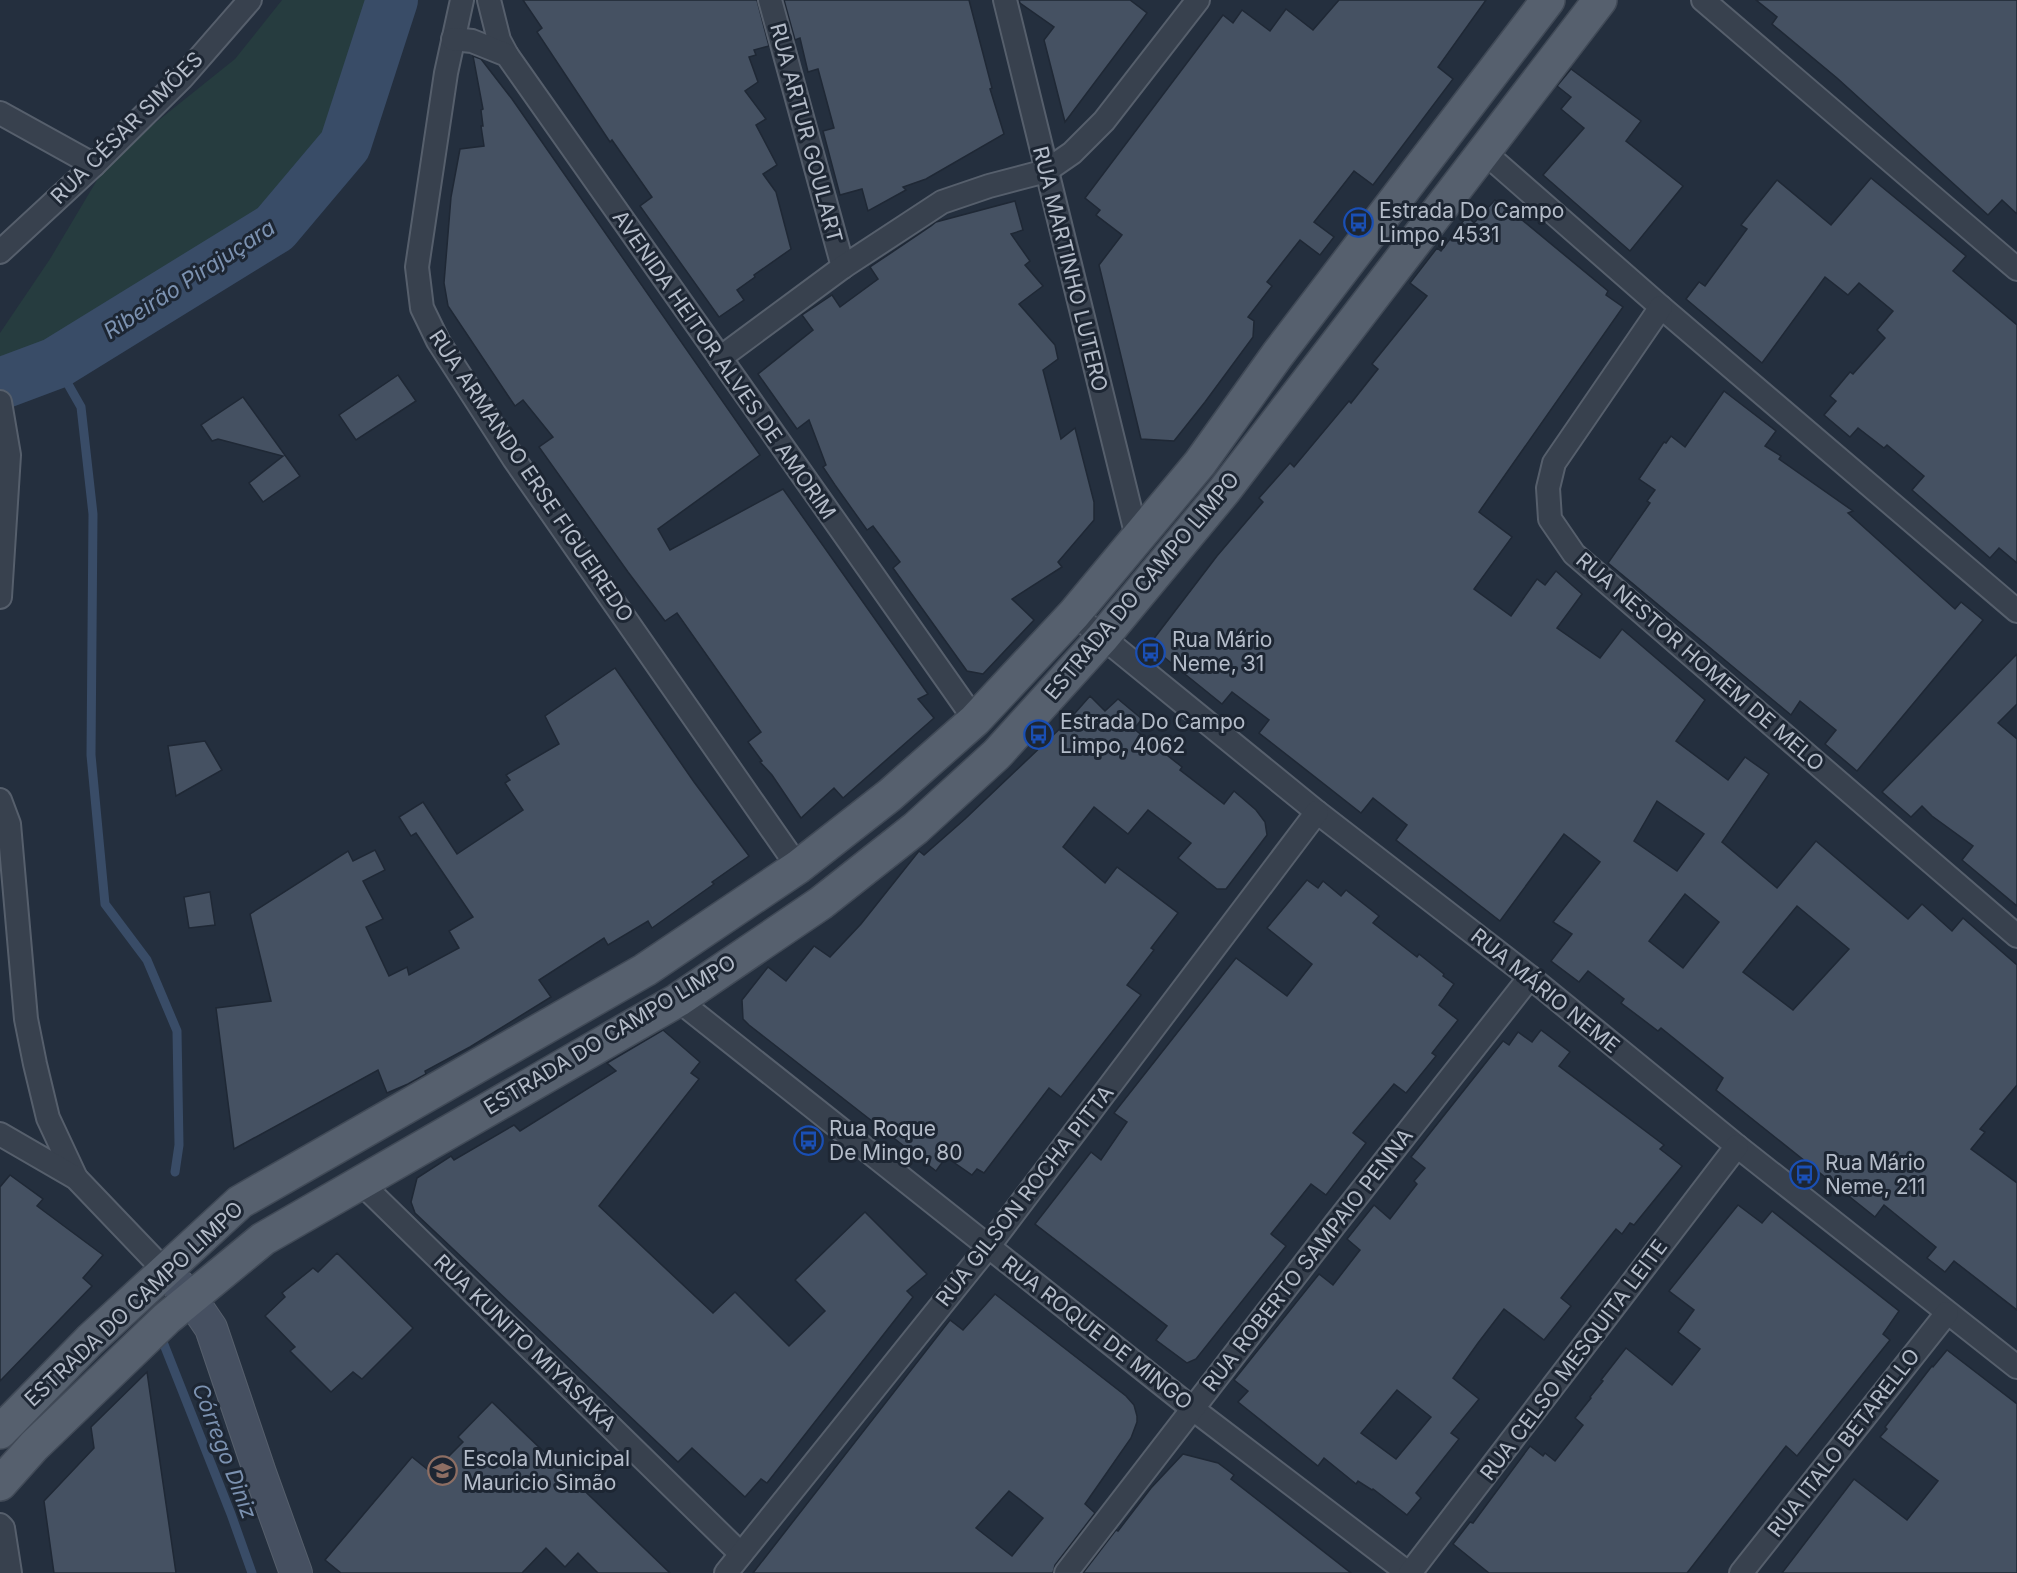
<svg xmlns="http://www.w3.org/2000/svg" width="2017" height="1573" font-family="Inter,sans-serif">
<style>
.green{fill:#263c3f}
.lines{fill:none;stroke-linecap:round;stroke-linejoin:round}
.stream{stroke:#394c67;stroke-width:9}
.river{stroke:#394c67;stroke-width:52}
.building{fill:#455162;stroke:#1f2835;stroke-width:1.5;fill-rule:evenodd}
.street-casing{stroke:#565f6c;stroke-width:26}
.secondary-casing{stroke:#565f6c;stroke-width:34}
.primary-casing{stroke:#414a57;stroke-width:36}
.street{stroke:#38414e;stroke-width:22}
.secondary{stroke:#465061;stroke-width:32}
.primary{stroke:#56606e;stroke-width:33}
.labels{text-anchor:middle;stroke-width:6;stroke-linejoin:round;paint-order:stroke}
.street-label{font-size:21px;fill:#b4bcc9;stroke:#1d2633}
.poi-label{font-size:21px;fill:#b4bcc9;stroke:#1d2633;text-anchor:start}
.water-label{font-size:22px;font-style:italic;fill:#7c92b1;stroke:#1d2633}
</style>
<rect width="100%" height="100%" fill="#242f3e"/>
<path class="green" d="M 282,0 L 389,0 L 347,95 L 320,145 L 234,254 L 77,336 L 13,379 L 0,363 L 0,333 L 50,259 L 109,160 L 235,59 Z"/>
<g class="lines">
<g class="stream">
<path d="M 56,363 L 81,407 L 93,514 L 91,755 L 105,904 L 147,960 L 177,1031 L 179,1145 L 175,1172"/>
<path d="M 163,1342 L 231,1514 L 252,1573"/>
</g>
<path class="river" d="M 0,384 L 56,363 L 275,228 L 345,145 L 392,0"/>
</g>
<g class="building">
<path d="M 523,0 L 757,0 L 769,46 L 754,50 L 756,55 L 749,57 L 758,82 L 745,91 L 766,119 L 756,125 L 777,165 L 763,174 L 776,192 L 791,249 L 754,275 L 755,277 L 737,290 L 744,300 L 719,317 L 640,206 L 652,197 L 612,140 L 610,142 L 537,32 L 542,28 Z"/>
<path d="M 784,0 L 969,0 L 992,88 L 990,89 L 1004,134 L 926,179 L 903,187 L 906,190 L 868,211 L 862,189 L 840,195 L 823,131 L 834,128 L 818,69 L 808,72 L 800,38 L 795,40 Z"/>
<path d="M 1019,0 L 1130,0 L 1147,13 L 1065,122 L 1044,40 L 1054,27 L 1020,3 Z"/>
<path d="M 1339,0 L 1486,0 L 1438,67 L 1453,79 L 1373,185 L 1354,171 L 1314,222 L 1334,237 L 1320,255 L 1300,240 L 1267,282 L 1272,286 L 1248,317 L 1254,321 L 1253,337 L 1205,402 L 1174,441 L 1141,439 L 1099,265 L 1122,235 L 1096,215 L 1100,210 L 1085,198 L 1223,15 L 1233,23 L 1242,10 L 1270,31 L 1286,9 L 1313,30 Z"/>
<path d="M 1756,0 L 2017,0 L 2017,214 L 2002,200 L 1988,215 L 1837,78 L 1772,24 L 1777,17 Z"/>
<path d="M 473,56 L 481,59 L 512,99 L 760,455 L 658,529 L 670,550 L 783,489 L 928,694 L 918,699 L 934,718 L 843,798 L 834,788 L 801,818 L 772,775 L 760,762 L 762,761 L 748,742 L 761,732 L 677,613 L 665,621 L 628,572 L 539,447 L 553,437 L 523,400 L 515,406 L 448,306 L 444,283 L 451,197 L 460,149 L 484,146 L 481,126 L 483,126 L 481,110 L 483,109 Z"/>
<path d="M 1571,69 L 1641,121 L 1626,141 L 1683,186 L 1630,251 L 1543,175 L 1584,128 L 1561,109 L 1571,97 L 1557,86 Z"/>
<path d="M 1871,178 L 1966,256 L 1953,271 L 2017,325 L 2017,563 L 1999,548 L 1990,558 L 1912,490 L 1924,476 L 1887,445 L 1884,448 L 1858,428 L 1850,437 L 1824,415 L 1836,401 L 1830,396 L 1850,372 L 1853,374 L 1885,338 L 1877,330 L 1893,311 L 1859,283 L 1848,295 L 1825,277 L 1762,363 L 1686,299 L 1699,282 L 1705,286 L 1747,229 L 1741,225 L 1777,180 L 1831,225 Z"/>
<path d="M 1495,200 L 1509,211 L 1510,210 L 1608,291 L 1606,295 L 1623,307 L 1479,512 L 1512,537 L 1474,589 L 1511,616 L 1537,579 L 1545,585 L 1556,571 L 1582,594 L 1557,628 L 1600,658 L 1622,629 L 1705,700 L 1676,741 L 1728,780 L 1745,757 L 1769,774 L 1722,842 L 1777,888 L 1816,841 L 1908,919 L 1922,904 L 1952,931 L 1963,918 L 2017,965 L 2017,1085 L 1980,1129 L 1985,1132 L 1971,1149 L 2017,1183 L 2017,1310 L 1954,1261 L 1945,1272 L 1927,1258 L 1936,1247 L 1884,1205 L 1875,1217 L 1716,1090 L 1723,1078 L 1661,1028 L 1658,1031 L 1621,1003 L 1624,999 L 1588,971 L 1579,982 L 1551,961 L 1572,934 L 1553,922 L 1600,862 L 1564,834 L 1500,921 L 1396,840 L 1407,825 L 1373,798 L 1361,813 L 1259,733 L 1269,720 L 1232,692 L 1222,704 L 1149,645 L 1217,556 L 1263,502 L 1259,498 L 1290,463 L 1294,467 L 1349,401 L 1351,403 L 1378,369 L 1372,364 L 1427,296 L 1410,283 L 1437,248 L 1441,251 L 1467,216 L 1474,223 ZM 1657,801 L 1704,834 L 1677,871 L 1634,841 ZM 1685,894 L 1719,922 L 1683,968 L 1649,941 ZM 1797,906 L 1849,949 L 1793,1010 L 1743,972 Z"/>
<path d="M 1015,201 L 1023,230 L 1011,234 L 1030,261 L 1025,265 L 1043,286 L 1019,304 L 1055,345 L 1058,359 L 1043,370 L 1061,439 L 1075,428 L 1094,502 L 1094,520 L 1058,562 L 1062,567 L 1012,599 L 1034,620 L 983,674 L 967,671 L 893,568 L 900,562 L 873,526 L 867,530 L 835,485 L 823,467 L 826,465 L 809,420 L 797,429 L 758,374 L 813,330 L 802,315 L 832,295 L 840,307 L 878,279 L 870,267 L 931,226 L 936,222 Z"/>
<path d="M 398,375 L 416,401 L 356,440 L 339,415 Z"/>
<path d="M 1724,391 L 1776,431 L 1765,446 L 1781,456 L 1779,459 L 1853,511 L 1848,513 L 1955,609 L 1961,602 L 1983,620 L 1857,771 L 1825,744 L 1836,730 L 1800,701 L 1791,715 L 1608,563 L 1650,503 L 1647,501 L 1655,490 L 1639,479 L 1664,442 L 1666,443 L 1671,436 L 1685,447 Z"/>
<path d="M 243,397 L 300,476 L 263,502 L 249,483 L 283,456 L 218,439 L 212,441 L 201,425 Z"/>
<path d="M 2017,654 L 2017,704 L 1998,723 L 2017,739 L 2017,906 L 1962,860 L 1973,846 L 1932,816 L 1922,806 L 1911,817 L 1882,792 Z"/>
<path d="M 615,668 L 694,782 L 749,856 L 712,882 L 714,884 L 652,928 L 648,921 L 608,945 L 604,938 L 539,980 L 551,997 L 470,1047 L 425,1071 L 426,1074 L 408,1084 L 387,1093 L 378,1070 L 234,1149 L 216,1008 L 271,1001 L 250,914 L 348,851 L 353,861 L 375,850 L 385,870 L 363,881 L 383,919 L 366,927 L 389,976 L 407,967 L 409,975 L 459,948 L 449,931 L 473,917 L 416,833 L 411,836 L 399,817 L 423,802 L 457,854 L 523,810 L 505,783 L 510,780 L 506,775 L 559,744 L 545,716 Z"/>
<path d="M 1090,696 L 1105,711 L 1118,699 L 1142,719 L 1134,729 L 1182,767 L 1180,770 L 1224,804 L 1234,791 L 1256,810 L 1265,822 L 1267,835 L 1226,889 L 1217,889 L 1178,858 L 1191,843 L 1148,810 L 1128,834 L 1094,807 L 1063,847 L 1105,883 L 1117,867 L 1178,913 L 1151,948 L 1154,950 L 1127,985 L 1141,995 L 1061,1097 L 1049,1088 L 984,1173 L 977,1169 L 972,1175 L 946,1157 L 936,1171 L 749,1025 L 743,1019 L 742,1000 L 768,967 L 786,981 L 814,946 L 830,957 L 861,924 L 919,851 L 924,855 L 965,819 L 1068,721 Z"/>
<path d="M 205,741 L 222,770 L 176,796 L 168,746 Z"/>
<path d="M 1307,880 L 1318,888 L 1323,881 L 1341,896 L 1346,890 L 1379,916 L 1373,923 L 1417,957 L 1419,954 L 1444,974 L 1443,976 L 1454,984 L 1439,1005 L 1458,1020 L 1432,1053 L 1436,1056 L 1406,1093 L 1394,1084 L 1353,1133 L 1366,1143 L 1326,1195 L 1311,1184 L 1271,1234 L 1286,1246 L 1196,1359 L 1187,1363 L 1156,1340 L 1167,1326 L 1035,1224 L 1091,1152 L 1101,1160 L 1127,1122 L 1114,1113 L 1236,958 L 1287,996 L 1312,964 L 1267,928 Z"/>
<path d="M 210,892 L 215,925 L 189,928 L 184,897 Z"/>
<path d="M 663,1030 L 700,1062 L 691,1073 L 699,1079 L 599,1206 L 713,1313 L 735,1292 L 789,1346 L 825,1311 L 795,1280 L 865,1212 L 927,1274 L 907,1291 L 913,1297 L 767,1483 L 761,1479 L 745,1497 L 692,1448 L 678,1462 L 415,1213 L 411,1202 L 417,1178 L 451,1156 L 454,1160 L 514,1125 L 520,1131 L 616,1071 L 607,1063 Z"/>
<path d="M 1541,1030 L 1570,1052 L 1559,1066 L 1664,1145 L 1660,1149 L 1682,1166 L 1634,1225 L 1630,1223 L 1622,1234 L 1616,1229 L 1561,1298 L 1571,1306 L 1544,1340 L 1504,1309 L 1478,1343 L 1453,1378 L 1479,1399 L 1451,1433 L 1459,1439 L 1416,1493 L 1421,1498 L 1407,1515 L 1373,1489 L 1372,1490 L 1358,1481 L 1356,1484 L 1324,1458 L 1318,1466 L 1238,1402 L 1248,1391 L 1234,1380 L 1319,1274 L 1333,1285 L 1360,1250 L 1347,1239 L 1374,1205 L 1390,1219 L 1417,1184 L 1414,1181 L 1425,1168 L 1411,1157 L 1503,1041 L 1509,1045 L 1518,1032 L 1532,1042 ZM 1397,1390 L 1431,1417 L 1396,1459 L 1361,1433 Z"/>
<path d="M 10,1175 L 43,1199 L 37,1206 L 103,1255 L 83,1278 L 92,1286 L 0,1381 L 0,1187 Z"/>
<path d="M 1738,1205 L 1762,1223 L 1772,1211 L 1899,1311 L 1883,1334 L 1890,1340 L 1797,1456 L 1786,1446 L 1687,1573 L 1489,1573 L 1453,1544 L 1470,1522 L 1473,1523 L 1530,1446 L 1543,1456 L 1545,1453 L 1555,1461 L 1583,1425 L 1575,1418 L 1591,1398 L 1590,1397 L 1603,1381 L 1601,1380 L 1626,1348 L 1672,1385 L 1700,1349 L 1678,1332 L 1694,1310 L 1669,1291 Z"/>
<path d="M 337,1253 L 413,1328 L 362,1379 L 353,1372 L 331,1392 L 290,1351 L 295,1347 L 265,1316 L 285,1297 L 282,1293 L 313,1268 L 318,1272 Z"/>
<path d="M 995,1294 L 1126,1396 L 1134,1405 L 1137,1416 L 1137,1422 L 1131,1438 L 1085,1504 L 1095,1513 L 1055,1565 L 1053,1573 L 753,1573 L 950,1320 L 963,1330 ZM 1009,1491 L 1043,1518 L 1012,1556 L 976,1528 Z"/>
<path d="M 1947,1350 L 2017,1404 L 2017,1573 L 1782,1573 L 1854,1479 L 1907,1520 L 1938,1481 L 1880,1437 L 1887,1429 L 1885,1427 L 1932,1366 L 1933,1367 Z"/>
<path d="M 147,1372 L 176,1573 L 54,1573 L 44,1501 L 94,1448 L 91,1427 Z"/>
<path d="M 492,1402 L 593,1499 L 670,1573 L 598,1573 L 578,1553 L 565,1567 L 546,1548 L 522,1573 L 341,1573 L 325,1560 L 412,1457 L 432,1473 L 463,1442 L 458,1437 Z"/>
<path d="M 1183,1454 L 1218,1463 L 1234,1475 L 1231,1479 L 1351,1573 L 1083,1573 L 1116,1530 L 1118,1531 L 1151,1488 Z"/>
</g>
<g class="lines">
<defs>
<g id="street">
<path d="M 462,0 L 446,73 L 417,267 L 422,308 L 438,341 L 514,459 L 798,867"/>
<path d="M 489,0 L 499,40 L 507,55"/>
<path d="M 770,0 L 843,267"/>
<path d="M 1005,0 L 1137,537"/>
<path d="M 1703,0 L 2017,269"/>
<path d="M 453,39 L 472,41 L 507,55 L 975,720"/>
<path d="M 0,113 L 94,165"/>
<path d="M 1484,152 L 1661,307 L 2017,611"/>
<path d="M 0,252 L 94,165 L 182,78 L 250,0"/>
<path d="M 1661,307 L 1554,463 L 1548,488 L 1550,519 L 1574,554 L 2017,936"/>
<path d="M 720,358 L 843,267 L 942,202 L 989,186 L 1046,171 L 1072,153 L 1104,121 L 1198,0"/>
<path d="M 0,402 L 9,455 L 0,597"/>
<path d="M 1074,614 L 1317,812 L 1530,977 L 1737,1146 L 2017,1367"/>
<path d="M 0,800 L 9,824 L 26,1019 L 35,1064 L 48,1118 L 76,1178"/>
<path d="M 678,1000 L 1193,1409 L 1408,1573"/>
<path d="M 0,1134 L 76,1178 L 165,1271"/>
<path d="M 360,1182 L 741,1554"/>
<path d="M 0,1525 L 3,1528 L 10,1573"/>
<path d="M 726,1573 L 988,1247 L 1317,812"/>
<path d="M 1066,1573 L 1336,1223 L 1530,977"/>
<path d="M 1410,1573 L 1737,1146"/>
<path d="M 1741,1573 L 1947,1313"/>
</g>
<path id="secondary" d="M 165,1271 L 190,1297 L 211,1328 L 260,1473 L 296,1573"/>
<g id="primary">
<path d="M 0,1432 L 90,1340 L 240,1202 L 645,970 L 798,867 L 890,795 L 975,720 L 1074,614 L 1200,463 L 1278,354 L 1548,0"/>
<path d="M 0,1484 L 34,1446 L 167,1318 L 263,1239 L 678,1000 L 821,903 L 916,828 L 997,754 L 1102,638 L 1224,491 L 1600,0"/>
</g>
</defs>
<use href="#street" class="street-casing"/>
<use href="#secondary" class="secondary-casing"/>
<use href="#primary" class="primary-casing"/>
<use href="#street" class="street"/>
<use href="#secondary" class="secondary"/>
<use href="#primary" class="primary"/>
</g>
<defs>
<symbol id="bus-ring" viewBox="-11 -11 22 22"><circle r="9.5" fill="#1d2633" stroke="#1a4fb4" stroke-width="1.5"/><path d="M-5-6H5V4H4V6H2V4H-2V6H-4V4H-5ZM-3.5-4V0h7V-4ZM-3.5 1.2v1.5H-2V1.2ZM2 1.2v1.5H3.5V1.2Z" fill="#1a4fb4"/></symbol>
<symbol id="school-ring" viewBox="-11 -11 22 22"><circle r="9.5" fill="#1d2633" stroke="#8d6e63" stroke-width="1.5"/><path d="M0-5L7-2L0 1L-7-2ZM-4 1L0 2.5L4 1V4Q0 6-4 4Z" fill="#8d6e63"/></symbol>
</defs>
<g fill-rule="evenodd">
<use href="#bus-ring" x="1342" y="206" width="33" height="33"/>
<use href="#bus-ring" x="1134" y="636" width="33" height="33"/>
<use href="#bus-ring" x="1022" y="718" width="33" height="33"/>
<use href="#bus-ring" x="792" y="1124" width="33" height="33"/>
<use href="#bus-ring" x="1788" y="1158" width="33" height="33"/>
<use href="#school-ring" x="426" y="1454" width="33" height="33"/>
</g>
<g class="labels">
<g class="street-label">
<text transform="translate(127 128) rotate(-45)" y="7">RUA CÉSAR SIMÕES</text>
<text transform="translate(806 133) rotate(75)" y="7">RUA ARTUR GOULART</text>
<text transform="translate(1070 269) rotate(76)" y="7">RUA MARTINHO LUTERO</text>
<text transform="translate(724 365) rotate(55)" y="7">AVENIDA HEITOR ALVES DE AMORIM</text>
<text transform="translate(531 476) rotate(56)" y="7">RUA ARMANDO ERSE FIGUEIREDO</text>
<text transform="translate(1142 586) rotate(-50)" y="7">ESTRADA DO CAMPO LIMPO</text>
<text transform="translate(1700 662) rotate(41)" y="7">RUA NESTOR HOMEM DE MELO</text>
<text transform="translate(1545 991) rotate(39)" y="7">RUA MÁRIO NEME</text>
<text transform="translate(610 1035) rotate(-31)" y="7">ESTRADA DO CAMPO LIMPO</text>
<text transform="translate(1025 1196) rotate(-52)" y="7">RUA GILSON ROCHA PITTA</text>
<text transform="translate(1308 1260) rotate(-52)" y="7">RUA ROBERTO SAMPAIO PENNA</text>
<text transform="translate(134 1304) rotate(-43)" y="7">ESTRADA DO CAMPO LIMPO</text>
<text transform="translate(1097 1333) rotate(38)" y="7">RUA ROQUE DE MINGO</text>
<text transform="translate(525 1343) rotate(44)" y="7">RUA KUNITO MIYASAKA</text>
<text transform="translate(1574 1360) rotate(-53)" y="7">RUA CELSO MESQUITA LEITE</text>
<text transform="translate(1844 1443) rotate(-52)" y="7">RUA ITALO BETARELLO</text>
</g>
<g class="poi-label">
<text x="1379" y="218">Estrada Do Campo<tspan x="1379" dy="24">Limpo, 4531</tspan></text>
<text x="1172" y="647">Rua Mário<tspan x="1172" dy="24">Neme, 31</tspan></text>
<text x="1060" y="729">Estrada Do Campo<tspan x="1060" dy="24">Limpo, 4062</tspan></text>
<text x="829" y="1136">Rua Roque<tspan x="829" dy="24">De Mingo, 80</tspan></text>
<text x="1825" y="1170">Rua Mário<tspan x="1825" dy="24">Neme, 211</tspan></text>
<text x="463" y="1466">Escola Municipal<tspan x="463" dy="24">Mauricio Simão</tspan></text>
</g>
<g class="water-label">
<text transform="translate(189 279) rotate(-33)" y="8">Ribeirão Pirajuçara</text>
<text transform="translate(225 1451) rotate(69)" y="8">Córrego Diniz</text>
</g>
</g>
</svg>
